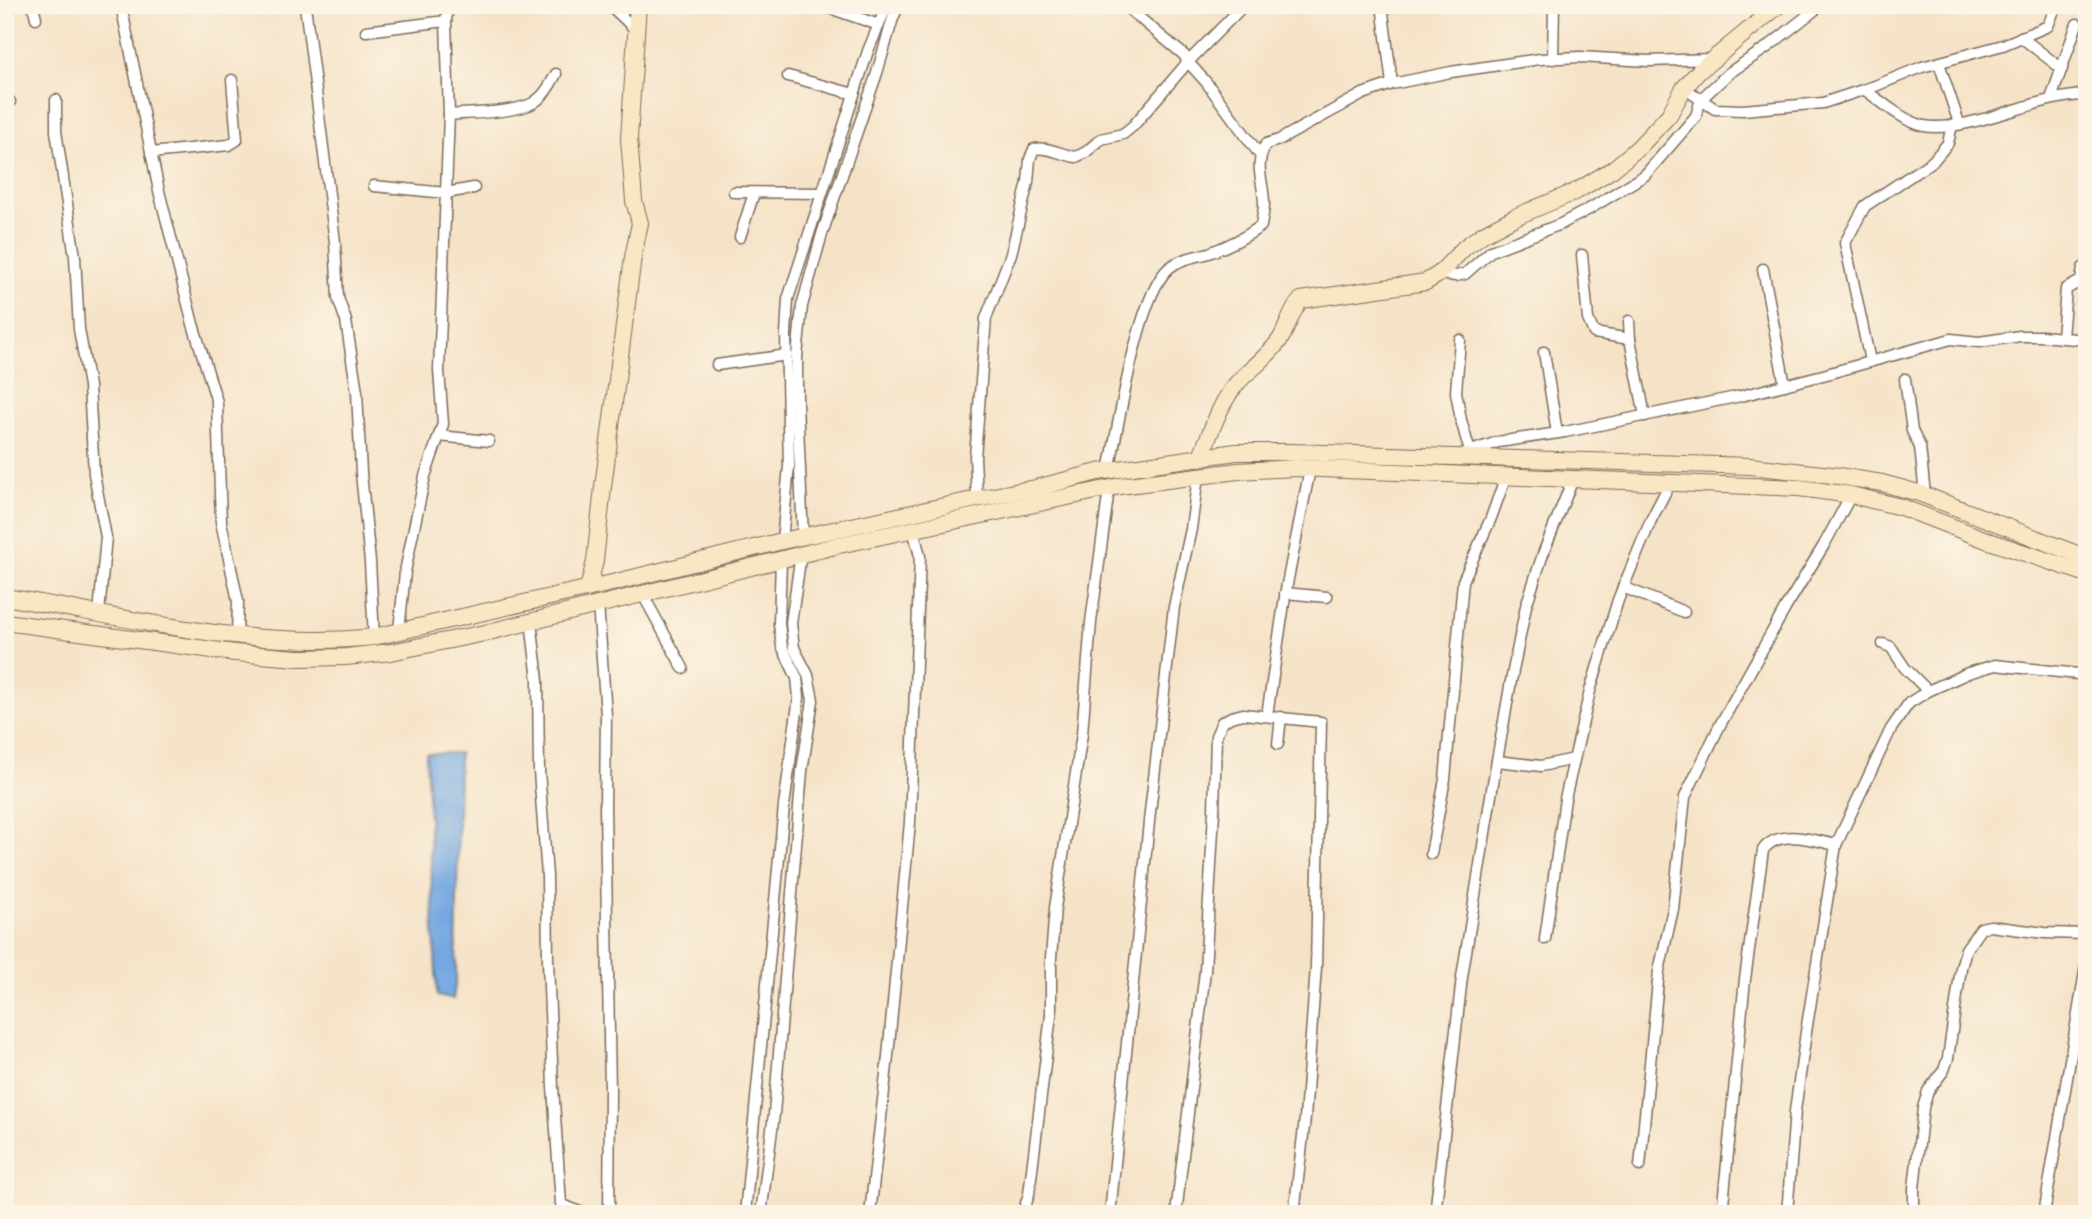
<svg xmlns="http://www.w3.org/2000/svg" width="2092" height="1219" font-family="Mali,sans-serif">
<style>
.water{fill:#74a7e1;stroke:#586880;stroke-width:2}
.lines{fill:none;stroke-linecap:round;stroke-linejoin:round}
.street-casing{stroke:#7c6b5a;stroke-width:13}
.secondary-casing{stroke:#7c6b5a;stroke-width:18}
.street{stroke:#fff;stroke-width:10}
.secondary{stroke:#f9e7c3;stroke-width:16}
</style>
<rect width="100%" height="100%" fill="#fcf5e5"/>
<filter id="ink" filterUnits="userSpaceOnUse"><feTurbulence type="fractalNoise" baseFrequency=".0143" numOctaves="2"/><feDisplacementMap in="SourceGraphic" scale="14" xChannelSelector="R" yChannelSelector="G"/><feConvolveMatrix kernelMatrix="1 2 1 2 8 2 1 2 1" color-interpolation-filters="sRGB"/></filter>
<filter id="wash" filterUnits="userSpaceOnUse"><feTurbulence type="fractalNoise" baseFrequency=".00686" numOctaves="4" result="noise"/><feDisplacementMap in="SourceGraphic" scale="28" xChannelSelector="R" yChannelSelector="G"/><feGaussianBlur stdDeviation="1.57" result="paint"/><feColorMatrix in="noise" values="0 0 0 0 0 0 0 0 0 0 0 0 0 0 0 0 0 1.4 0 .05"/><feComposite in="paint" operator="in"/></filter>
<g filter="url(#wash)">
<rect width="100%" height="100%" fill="#f5e3c8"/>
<path class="water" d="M 426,753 L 459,753 L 456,979 L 453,999 L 437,996 Z"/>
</g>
<g filter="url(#ink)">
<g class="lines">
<defs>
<g id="street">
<path d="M 33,5 L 36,18"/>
<path d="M 121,5 L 159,191 L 193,324 L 217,402 L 221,522 L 238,601 L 237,636"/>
<path d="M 305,5 L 335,242 L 338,298 L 346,321 L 357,392 L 361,473 L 370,562 L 374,637"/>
<path d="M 552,5 L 613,8"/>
<path d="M 614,5 L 613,8 L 636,30"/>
<path d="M 821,5 L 879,25"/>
<path d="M 1124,5 L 1184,55 L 1188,62 L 1206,82 L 1260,155"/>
<path d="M 1382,5 L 1392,84"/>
<path d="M 525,9 L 549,5"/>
<path d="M 366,31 L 446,21"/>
<path d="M 2021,37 L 2062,69"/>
<path d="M 1553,59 L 1554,5"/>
<path d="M 1939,63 L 1959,123"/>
<path d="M 788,76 L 854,94"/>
<path d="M 1684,88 L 1715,109 L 1743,110 L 1823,103 L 1875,86 L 1922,67 L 2003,45 L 2048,26 L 2056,5"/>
<path d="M 1865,90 C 1882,102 1903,121 1924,126 C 1958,132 2015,108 2050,100 C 2062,97 2074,96 2087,94"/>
<path d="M 5,95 L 10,102"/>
<path d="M 2051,99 L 2077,24"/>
<path d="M 56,100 L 56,131 L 75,257 L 79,329 L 89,386 L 94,474 L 106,537 L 99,613"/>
<path d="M 449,115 C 469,113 521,113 536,101 C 545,95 551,84 556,74"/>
<path d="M 151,153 L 229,145 L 237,140 L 232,80"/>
<path d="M 374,186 L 446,193 L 474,188"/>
<path d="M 734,192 L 821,193"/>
<path d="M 740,237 L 754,193"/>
<path d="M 1582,255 L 1588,319 L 1594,333 L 1630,339"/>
<path d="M 1763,269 L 1785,385"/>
<path d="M 1439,274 L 1456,276 L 1465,274 L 1491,251 L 1561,224 L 1591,208 L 1645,175 L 1696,116 L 1701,99 L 1729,73 L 1769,46 L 1821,5"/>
<path d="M 1629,321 L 1630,339 L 1645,416"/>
<path d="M 2062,337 L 2066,289 L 2081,281 L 2083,268"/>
<path d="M 1460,340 L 1456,392 L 1461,420 L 1470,452"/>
<path d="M 1544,352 L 1557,433"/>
<path d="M 1870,361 L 1845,243 L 1865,206 L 1933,161 L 1948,143 L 1952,125"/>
<path d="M 717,365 L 787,355"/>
<path d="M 1905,379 L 1912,431 L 1920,447 L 1925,495"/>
<path d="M 439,436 L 489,441"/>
<path d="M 1465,456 L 1474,450 L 1498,442 L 1565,432 L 1741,396 L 1823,375 L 1951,339 L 1979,342 L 2020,336 L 2041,336 L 2087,340"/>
<path d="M 1109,471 C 1118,428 1138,294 1169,268 C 1181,258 1195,257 1209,253 C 1228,246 1245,238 1261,226 C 1262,219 1264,211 1264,204 C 1264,180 1253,167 1266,144 L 1279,140 L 1363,94 L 1392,84 L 1451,72 L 1540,59 L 1580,57 L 1648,61 L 1713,59"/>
<path d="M 977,499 L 975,457 L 986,318 L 1011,254 L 1028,182 L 1030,159 L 1034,149 C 1047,146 1062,155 1076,157 L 1086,152 L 1101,139 L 1123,134 L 1133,126 L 1188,62 L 1244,5"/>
<path d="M 803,537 L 797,403 L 797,357 L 802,306 L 822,234 L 877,73 L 893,18 L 899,5"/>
<path d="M 782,541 L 789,466 L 786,334 L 788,299 L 868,51 L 887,5"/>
<path d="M 1623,587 L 1684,612"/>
<path d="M 642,593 L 683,668"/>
<path d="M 1285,593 L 1327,597"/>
<path d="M 598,604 L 606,715 L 605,807 L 610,1091 L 609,1214"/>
<path d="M 531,621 L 538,680 L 539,771 L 547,876 L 548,961 L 553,1087 L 561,1204 L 582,1213 L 617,1214"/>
<path d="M 399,631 L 405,572 L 411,542 L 425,476 L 443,424 L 439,370 L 449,115 L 446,21 L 448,5"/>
<path d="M 1883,644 L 1891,647 L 1905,668 L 1928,691"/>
<path d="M 1267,715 L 1287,584 L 1310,469"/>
<path d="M 1278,744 L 1281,717"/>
<path d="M 1497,761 L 1541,766 L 1574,759"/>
<path d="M 1431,854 L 1445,779 L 1463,581 L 1491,518 L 1506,476"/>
<path d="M 1545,939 L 1565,799 L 1590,691 L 1618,600 L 1651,520 L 1670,483"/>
<path d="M 1640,1166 L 1659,971 L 1673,909 L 1685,797 L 1720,725 L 1786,607 L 1824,545 L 1851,495"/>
<path d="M 745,1214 L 784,806 L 799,697 L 797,678 L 782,646 L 779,624 L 781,559"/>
<path d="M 761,1214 L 774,1114 L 802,771 L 813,700 L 808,675 L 794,648 L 791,623 L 801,554"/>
<path d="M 870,1214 L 888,1056 L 910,822 L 920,556 L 913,529"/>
<path d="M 1017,1214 L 1024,1210 L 1029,1194 L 1051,1015 L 1051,958 L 1055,908 L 1082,734 L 1091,622 L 1109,489"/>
<path d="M 1110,1214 L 1150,812 L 1174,607 L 1191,529 L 1198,476"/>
<path d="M 1176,1214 L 1205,971 L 1214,812 L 1216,736 L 1222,722 L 1231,717 L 1243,714 L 1321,722 L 1316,967 L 1305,1118 L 1294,1214"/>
<path d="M 1435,1214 L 1462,977 L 1493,783 L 1511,681 L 1526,606 L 1543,554 L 1573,479"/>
<path d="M 1722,1214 L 1745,979 L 1763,850 C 1779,828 1814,840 1836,845"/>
<path d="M 1787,1214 L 1795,1111 L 1806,1032 L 1836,845 L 1891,729 L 1909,703 L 1928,691 L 1968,673 L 1995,665 L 2087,675"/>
<path d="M 1914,1214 L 1914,1188 L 1923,1108 L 1928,1091 L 1944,1070 L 1948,1058 L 1961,968 L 1966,949 L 1981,928 L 1990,926 L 2045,933 L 2087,934"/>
<path d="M 2044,1214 L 2087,960"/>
</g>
<g id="secondary">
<path d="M 1200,458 C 1211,433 1220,401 1239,381 C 1253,367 1270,355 1281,338 C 1288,326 1291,311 1301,300 L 1426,282 L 1439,274 L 1465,247 L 1483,234 L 1515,217 L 1577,191 L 1613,169 L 1639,147 L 1669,115 L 1684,88 L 1699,71 L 1779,5"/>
<path d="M 588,589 L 595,561 L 603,487 L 633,257 L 640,223 L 634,201 L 629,138 L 638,5"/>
<path d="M 5,597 C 127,617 250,650 374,637 L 612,583 L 782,541 L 977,499 L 1036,488 L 1098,472 L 1236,452 L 1291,452 L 1750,466 L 1832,475 L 1882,483 L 1919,493 L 2087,558"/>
<path d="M 5,622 L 235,653 L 298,658 L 346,657 L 391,652 L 485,633 L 839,545 L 1120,486 L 1238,471 L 1296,468 L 1799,488 L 1851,495 L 1901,507 L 1989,541 L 2087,574"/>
</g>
</defs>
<use href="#street" class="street-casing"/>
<use href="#secondary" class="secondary-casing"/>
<use href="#street" class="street"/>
<use href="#secondary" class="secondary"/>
</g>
</g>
<rect width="2092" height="1219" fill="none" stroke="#fcf5e5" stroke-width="28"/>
</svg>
